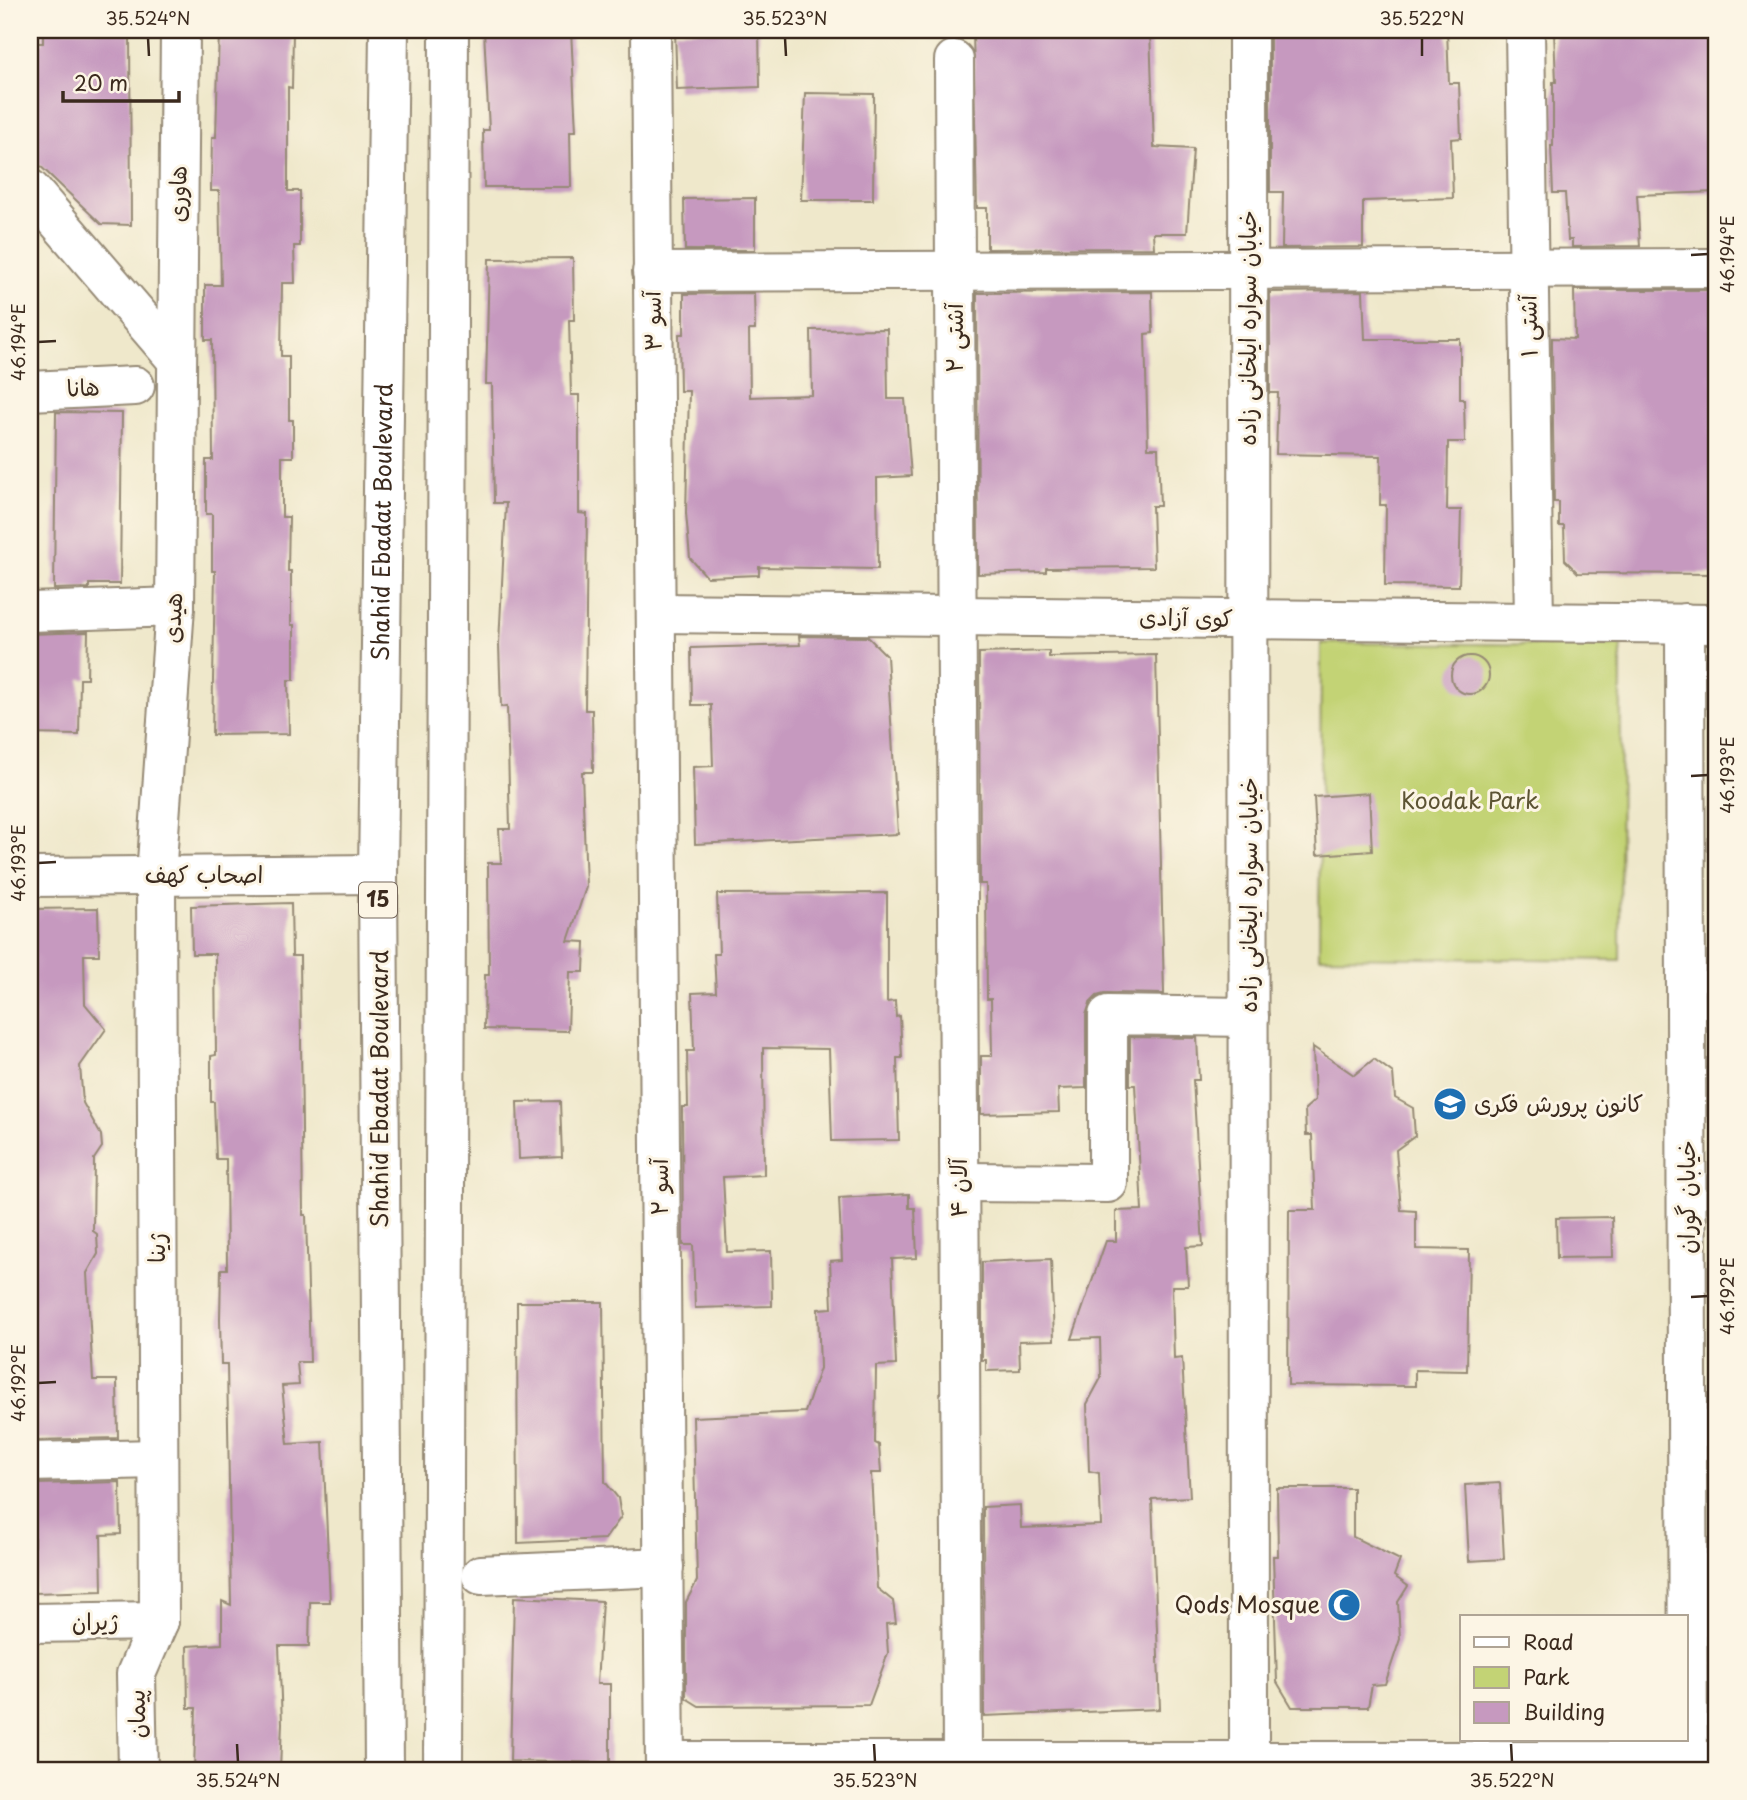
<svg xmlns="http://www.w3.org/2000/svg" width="1747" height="1800" font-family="'Playpen Sans','Playpen Sans Arabic',sans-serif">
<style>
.green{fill:#c3d375;stroke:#7f7e4a;stroke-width:2}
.building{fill:#c699bf}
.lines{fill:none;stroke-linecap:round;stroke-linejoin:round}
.minor-casing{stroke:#958974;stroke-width:42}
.major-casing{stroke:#958974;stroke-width:42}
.minor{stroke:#fff;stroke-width:38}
.major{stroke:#fff;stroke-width:38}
.ticks{fill:none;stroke:#3b2a1e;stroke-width:2.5}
.labels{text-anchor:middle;stroke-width:6;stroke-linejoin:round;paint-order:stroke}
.shield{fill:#fcf5e5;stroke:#75675a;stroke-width:2}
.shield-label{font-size:21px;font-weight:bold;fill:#3b2a1e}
.street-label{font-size:23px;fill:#3b2a1e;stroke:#fcf5e5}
.park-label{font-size:23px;fill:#5d5434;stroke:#fcf5e5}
.poi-label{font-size:23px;fill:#3b2a1e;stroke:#fcf5e5;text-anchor:start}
.neatline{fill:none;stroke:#3b2a1e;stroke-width:2.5}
.ticks-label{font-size:18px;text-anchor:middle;fill:#3b2a1e}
</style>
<rect width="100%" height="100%" fill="#fcf5e5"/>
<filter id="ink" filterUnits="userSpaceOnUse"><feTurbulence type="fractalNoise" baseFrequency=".0143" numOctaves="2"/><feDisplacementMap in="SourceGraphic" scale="14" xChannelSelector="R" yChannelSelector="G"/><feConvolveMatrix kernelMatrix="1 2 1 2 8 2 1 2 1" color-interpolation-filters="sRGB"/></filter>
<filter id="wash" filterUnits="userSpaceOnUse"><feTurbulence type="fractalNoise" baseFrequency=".00686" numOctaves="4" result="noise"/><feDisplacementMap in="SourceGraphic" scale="28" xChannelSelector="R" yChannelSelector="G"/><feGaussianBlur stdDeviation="1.57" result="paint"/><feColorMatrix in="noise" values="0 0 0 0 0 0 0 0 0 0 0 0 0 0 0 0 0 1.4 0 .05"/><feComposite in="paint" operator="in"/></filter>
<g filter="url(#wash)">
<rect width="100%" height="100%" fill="#efe8cb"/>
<path class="green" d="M 1321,643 L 1621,645 L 1620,960 L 1319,957 Z"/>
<g id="blocks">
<g class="building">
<path d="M 43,30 L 130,30 L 131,225 L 101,224 L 33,159 L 33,43 L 43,43 Z"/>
<path d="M 219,30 L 293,31 L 292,88 L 288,87 L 288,191 L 300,191 L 300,246 L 294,246 L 295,283 L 282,283 L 281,356 L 289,356 L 289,420 L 293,420 L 293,457 L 282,457 L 282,517 L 289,517 L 288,571 L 291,571 L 291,625 L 294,625 L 294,680 L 288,680 L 289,734 L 212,735 L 215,571 L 212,571 L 212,514 L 206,514 L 206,460 L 213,460 L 212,340 L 205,340 L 205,285 L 221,285 L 219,191 L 211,191 L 212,137 L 216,137 Z"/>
<path d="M 484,30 L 571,30 L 576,131 L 570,131 L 571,187 L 484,187 L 483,130 L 489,130 Z"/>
<path d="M 759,30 L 760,87 L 677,90 L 675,31 Z"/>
<path d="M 973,30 L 1150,30 L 1154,147 L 1193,149 L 1187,233 L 1153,233 L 1154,248 L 987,249 L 987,208 L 977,208 Z"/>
<path d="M 1270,30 L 1447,30 L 1449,83 L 1459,83 L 1461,138 L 1451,139 L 1453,198 L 1363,201 L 1363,247 L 1282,248 L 1283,192 L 1270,192 Z"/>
<path d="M 1641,30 L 1642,34 L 1717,31 L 1717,192 L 1637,195 L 1640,246 L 1572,247 L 1572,240 L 1568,240 L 1565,193 L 1553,193 L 1551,146 L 1553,146 L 1553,82 L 1556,82 L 1554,31 Z"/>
<path d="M 805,93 L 874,94 L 873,200 L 801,200 Z"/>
<path d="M 755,198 L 755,250 L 685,250 L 684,199 Z"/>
<path d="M 573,258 L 574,320 L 569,320 L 571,395 L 579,395 L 579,513 L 587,514 L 585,710 L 592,710 L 593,772 L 582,772 L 586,887 L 568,941 L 585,942 L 584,972 L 570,972 L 568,1031 L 484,1029 L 485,975 L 489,975 L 488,863 L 501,863 L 499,829 L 510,829 L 507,706 L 501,707 L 499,644 L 506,503 L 494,503 L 492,384 L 486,384 L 489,259 Z"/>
<path d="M 1574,290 L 1717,290 L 1717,574 L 1578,573 L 1565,560 L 1564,526 L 1559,526 L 1559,502 L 1554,502 L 1552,344 L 1552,338 L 1575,339 Z"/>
<path d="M 1363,291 L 1365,339 L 1460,339 L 1460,399 L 1464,399 L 1465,442 L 1448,442 L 1447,510 L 1461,510 L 1459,586 L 1385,585 L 1386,505 L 1380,505 L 1381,456 L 1276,454 L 1278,393 L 1270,393 L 1270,292 Z"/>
<path d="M 1152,292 L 1153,333 L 1145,334 L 1148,448 L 1158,448 L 1160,506 L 1152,506 L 1154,567 L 1046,568 L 1046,572 L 978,574 L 977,293 Z"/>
<path d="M 754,293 L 755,330 L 749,330 L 750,397 L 812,395 L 811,330 L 887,329 L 888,399 L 905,399 L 911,476 L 877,478 L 878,569 L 759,567 L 759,575 L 707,577 L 690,558 L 686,513 L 689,391 L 680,391 L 679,334 L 684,334 L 684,294 Z"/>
<path d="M 56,412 L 122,413 L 120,584 L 89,584 L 89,588 L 54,589 Z"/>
<path d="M 88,632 L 87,679 L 80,679 L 79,735 L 30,734 L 30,634 Z"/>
<path d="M 799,636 L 868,637 L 887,656 L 898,834 L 695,844 L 693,767 L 713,766 L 711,705 L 692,705 L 691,648 L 800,645 Z"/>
<path d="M 1049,651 L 1049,657 L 1156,655 L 1164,994 L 1108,993 L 1097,996 L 1090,1003 L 1086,1015 L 1086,1088 L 1058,1089 L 1059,1112 L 981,1114 L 981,1056 L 992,1056 L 991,999 L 987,999 L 986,884 L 980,884 L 979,653 Z"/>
<circle cx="1470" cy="675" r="19"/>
<path d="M 1369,793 L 1372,851 L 1317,855 L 1314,797 Z"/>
<path d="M 887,893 L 887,1002 L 895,1001 L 896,1017 L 900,1016 L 902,1058 L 897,1058 L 899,1140 L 832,1141 L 829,1049 L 763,1048 L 764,1175 L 723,1177 L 727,1252 L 771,1251 L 772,1306 L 695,1308 L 693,1245 L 683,1245 L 682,1107 L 688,1107 L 687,1051 L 694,1051 L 692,993 L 716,992 L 714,954 L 719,954 L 717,894 Z"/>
<path d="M 291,903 L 292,956 L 300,956 L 303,1215 L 306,1215 L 310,1362 L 297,1362 L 299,1385 L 282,1386 L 288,1444 L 323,1442 L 330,1602 L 310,1602 L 309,1646 L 279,1646 L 282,1723 L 280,1770 L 194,1770 L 196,1708 L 188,1708 L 187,1646 L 222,1644 L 222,1601 L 231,1605 L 227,1364 L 221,1364 L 220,1319 L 221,1269 L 227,1269 L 226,1159 L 216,1159 L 214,1102 L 211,1102 L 211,1056 L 216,1055 L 215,954 L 192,954 L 191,906 Z"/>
<path d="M 98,908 L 99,955 L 84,955 L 85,1004 L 106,1029 L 80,1066 L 83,1103 L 101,1135 L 102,1147 L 94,1159 L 93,1231 L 97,1234 L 98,1254 L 87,1273 L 93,1380 L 117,1380 L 118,1438 L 34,1440 L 30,1361 L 30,909 Z"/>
<path d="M 1130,1037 L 1197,1038 L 1199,1080 L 1193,1080 L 1203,1246 L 1186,1247 L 1188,1286 L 1172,1286 L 1174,1359 L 1182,1358 L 1190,1497 L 1152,1499 L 1160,1709 L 984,1716 L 983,1507 L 1020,1505 L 1021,1528 L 1101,1525 L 1099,1473 L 1089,1471 L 1087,1404 L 1101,1378 L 1100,1338 L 1072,1339 L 1106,1241 L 1116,1241 L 1116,1211 L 1142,1210 L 1135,1085 L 1130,1085 Z"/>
<path d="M 1313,1047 L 1354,1075 L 1374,1059 L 1393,1073 L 1395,1098 L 1413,1108 L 1415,1136 L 1396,1150 L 1401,1210 L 1416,1211 L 1416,1249 L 1469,1250 L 1467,1371 L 1415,1370 L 1415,1386 L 1288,1385 L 1289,1210 L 1315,1210 L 1312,1135 L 1306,1135 L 1305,1109 L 1315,1100 Z"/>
<path d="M 560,1101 L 562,1157 L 519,1159 L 517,1102 Z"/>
<path d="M 909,1194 L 909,1208 L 915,1208 L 917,1258 L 892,1259 L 896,1365 L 876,1366 L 875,1443 L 879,1445 L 881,1473 L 871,1473 L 877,1588 L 893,1601 L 896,1623 L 886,1624 L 888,1653 L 869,1705 L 699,1706 L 686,1698 L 686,1602 L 697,1581 L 693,1417 L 805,1412 L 820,1368 L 818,1309 L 832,1308 L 830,1261 L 842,1260 L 839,1198 Z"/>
<path d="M 1612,1217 L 1613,1257 L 1557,1258 L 1556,1218 Z"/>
<path d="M 1051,1259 L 1054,1340 L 1019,1341 L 1020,1370 L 986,1371 L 986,1360 L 982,1360 L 982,1262 Z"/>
<path d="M 517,1302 L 603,1302 L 605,1482 L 618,1498 L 621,1517 L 605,1539 L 518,1543 Z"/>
<path d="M 120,1482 L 121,1534 L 101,1535 L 102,1591 L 34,1593 L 34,1484 Z"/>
<path d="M 1500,1483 L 1504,1559 L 1469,1561 L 1465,1485 Z"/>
<path d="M 1277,1488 L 1353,1488 L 1353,1537 L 1400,1560 L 1394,1576 L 1408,1586 L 1398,1602 L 1400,1639 L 1385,1684 L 1372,1685 L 1368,1707 L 1292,1707 L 1277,1682 L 1273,1556 L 1278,1556 Z"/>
<path d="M 514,1597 L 602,1601 L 597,1684 L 610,1684 L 610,1763 L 510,1761 Z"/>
</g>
</g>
</g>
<g filter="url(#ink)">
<use href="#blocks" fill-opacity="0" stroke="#958974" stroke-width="2"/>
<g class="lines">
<defs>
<g id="minor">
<path d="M 651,30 L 665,1770"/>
<path d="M 1248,30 L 1249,1761"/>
<path d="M 1525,30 L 1534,622"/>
<path d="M 954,60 L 962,1761"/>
<path d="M 30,189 L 176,359"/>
<path d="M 652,272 L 1717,268"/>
<path d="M 30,391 L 135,386"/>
<path d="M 30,612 L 175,607"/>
<path d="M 656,613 L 1717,624"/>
<path d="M 1685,623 L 1688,1770"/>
<path d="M 30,877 L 378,874"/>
<path d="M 959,1182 L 1108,1183 L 1108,1015 L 1249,1017"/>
<path d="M 30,1462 L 157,1459"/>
<path d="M 481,1575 L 664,1567"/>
<path d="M 30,1623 L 159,1621"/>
<path d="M 665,1761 L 1717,1761"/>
<path d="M 138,1770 L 136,1674 L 159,1621 L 156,876 L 175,607 L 180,30"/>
</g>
<g id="major">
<path id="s1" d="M 384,1770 L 378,874 L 389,30"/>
<path d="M 443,1770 L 449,30"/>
</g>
</defs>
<use href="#minor" class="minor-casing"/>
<use href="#major" class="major-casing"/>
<use href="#minor" class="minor"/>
<use href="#major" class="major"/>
</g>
</g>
<path class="ticks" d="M 148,38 L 149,56M 785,38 L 786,56M 1422,38 L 1422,56M 1691,255 L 1708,254M 38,342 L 56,341M 1691,776 L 1708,775M 38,863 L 56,862M 1691,1297 L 1708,1296M 38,1383 L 56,1382M 237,1744 L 238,1762M 874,1744 L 875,1762M 1511,1744 L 1512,1762"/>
<defs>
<symbol id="school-disc" viewBox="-11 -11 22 22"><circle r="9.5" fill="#1f6fb2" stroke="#fcf5e5"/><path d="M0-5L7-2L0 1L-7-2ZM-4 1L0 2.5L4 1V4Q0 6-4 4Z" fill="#fff"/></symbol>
<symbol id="mosque-disc" viewBox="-11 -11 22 22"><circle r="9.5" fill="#1f6fb2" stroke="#fcf5e5"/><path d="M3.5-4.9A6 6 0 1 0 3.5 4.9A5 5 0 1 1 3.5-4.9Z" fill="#fff"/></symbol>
</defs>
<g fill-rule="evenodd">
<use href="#school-disc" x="1431" y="1085" width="38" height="38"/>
<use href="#mosque-disc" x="1325" y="1586" width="38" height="38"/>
</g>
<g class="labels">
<rect class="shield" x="359" y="882.5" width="38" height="35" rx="5"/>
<g class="shield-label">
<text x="378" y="907">15</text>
</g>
<g class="street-label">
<text transform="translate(178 194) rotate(-89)" y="8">هاوری</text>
<text transform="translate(653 321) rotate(-91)" y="8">آسو ۳</text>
<text transform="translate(1529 326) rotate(-91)" y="8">آشتی ۱</text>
<text transform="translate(1248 328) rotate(-90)" y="8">خیابان سواره ایلخانی زاده</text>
<text transform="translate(955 338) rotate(-90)" y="8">آشتی ۲</text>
<text transform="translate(83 388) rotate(-3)" y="8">هانا</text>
<text dy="8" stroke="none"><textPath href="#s1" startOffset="1248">Shahid Ebadat Boulevard</textPath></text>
<text transform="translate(173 618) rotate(-87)" y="8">هیدی</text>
<text transform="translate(1186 618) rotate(1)" y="8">کوی آزادی</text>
<text x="204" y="883">اصحاب کهف</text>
<text transform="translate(1249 895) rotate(-90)" y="8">خیابان سواره ایلخانی زاده</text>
<text transform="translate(380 1089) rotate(-90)" y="8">Shahid Ebadat Boulevard</text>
<text transform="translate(660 1187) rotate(-90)" y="8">آسو ۲</text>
<text transform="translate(959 1188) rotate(-90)" y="8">آلان ۴</text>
<text transform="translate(1687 1197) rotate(-90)" y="8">خیابان گوران</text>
<text transform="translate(157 1248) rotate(-90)" y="8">ژینا</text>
<text transform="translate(95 1622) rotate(-2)" y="8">ژیران</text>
<text transform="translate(137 1714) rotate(-91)" y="8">پیمان</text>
</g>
<g class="park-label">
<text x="1470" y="809">Koodak Park</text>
</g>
<g class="poi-label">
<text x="1474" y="1112">کانون پرورش فکری</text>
<text x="1320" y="1613" text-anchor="end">Qods Mosque</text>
</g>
</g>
<rect width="1747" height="1800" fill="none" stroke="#fcf5e5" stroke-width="77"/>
<rect x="1460" y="1615" width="228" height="126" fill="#fcf5e5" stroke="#afa495" stroke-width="2"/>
<rect x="1474" y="1637" width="35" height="10" fill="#ffffff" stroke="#afa495" stroke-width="2"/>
<text x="1523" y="1650" font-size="21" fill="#3b2a1e">Road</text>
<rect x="1474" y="1667" width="35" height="21" fill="#c3d375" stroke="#afa495" stroke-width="2"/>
<text x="1523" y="1685" font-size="21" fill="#3b2a1e">Park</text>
<rect x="1474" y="1702" width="35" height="21" fill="#c699bf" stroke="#afa495" stroke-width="2"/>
<text x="1523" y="1720" font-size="21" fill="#3b2a1e">Building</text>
<path d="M63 91v10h116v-10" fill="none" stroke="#3b2a1e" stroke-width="3.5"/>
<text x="74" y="91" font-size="21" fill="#3b2a1e" stroke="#fcf5e5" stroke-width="5" paint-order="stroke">20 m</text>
<rect x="38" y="38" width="1670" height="1724" class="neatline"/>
<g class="ticks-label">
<text x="148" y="25">35.524°N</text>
<text x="785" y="25">35.523°N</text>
<text x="1422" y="25">35.522°N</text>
<text transform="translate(1728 254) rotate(-90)" y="6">46.194°E</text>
<text transform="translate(19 342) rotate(-90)" y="6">46.194°E</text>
<text transform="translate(1728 775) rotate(-90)" y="6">46.193°E</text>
<text transform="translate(19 863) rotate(-90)" y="6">46.193°E</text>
<text transform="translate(1728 1296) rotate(-90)" y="6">46.192°E</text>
<text transform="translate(19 1383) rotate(-90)" y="6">46.192°E</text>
<text x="238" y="1787">35.524°N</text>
<text x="875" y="1787">35.523°N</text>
<text x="1512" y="1787">35.522°N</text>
</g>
</svg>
